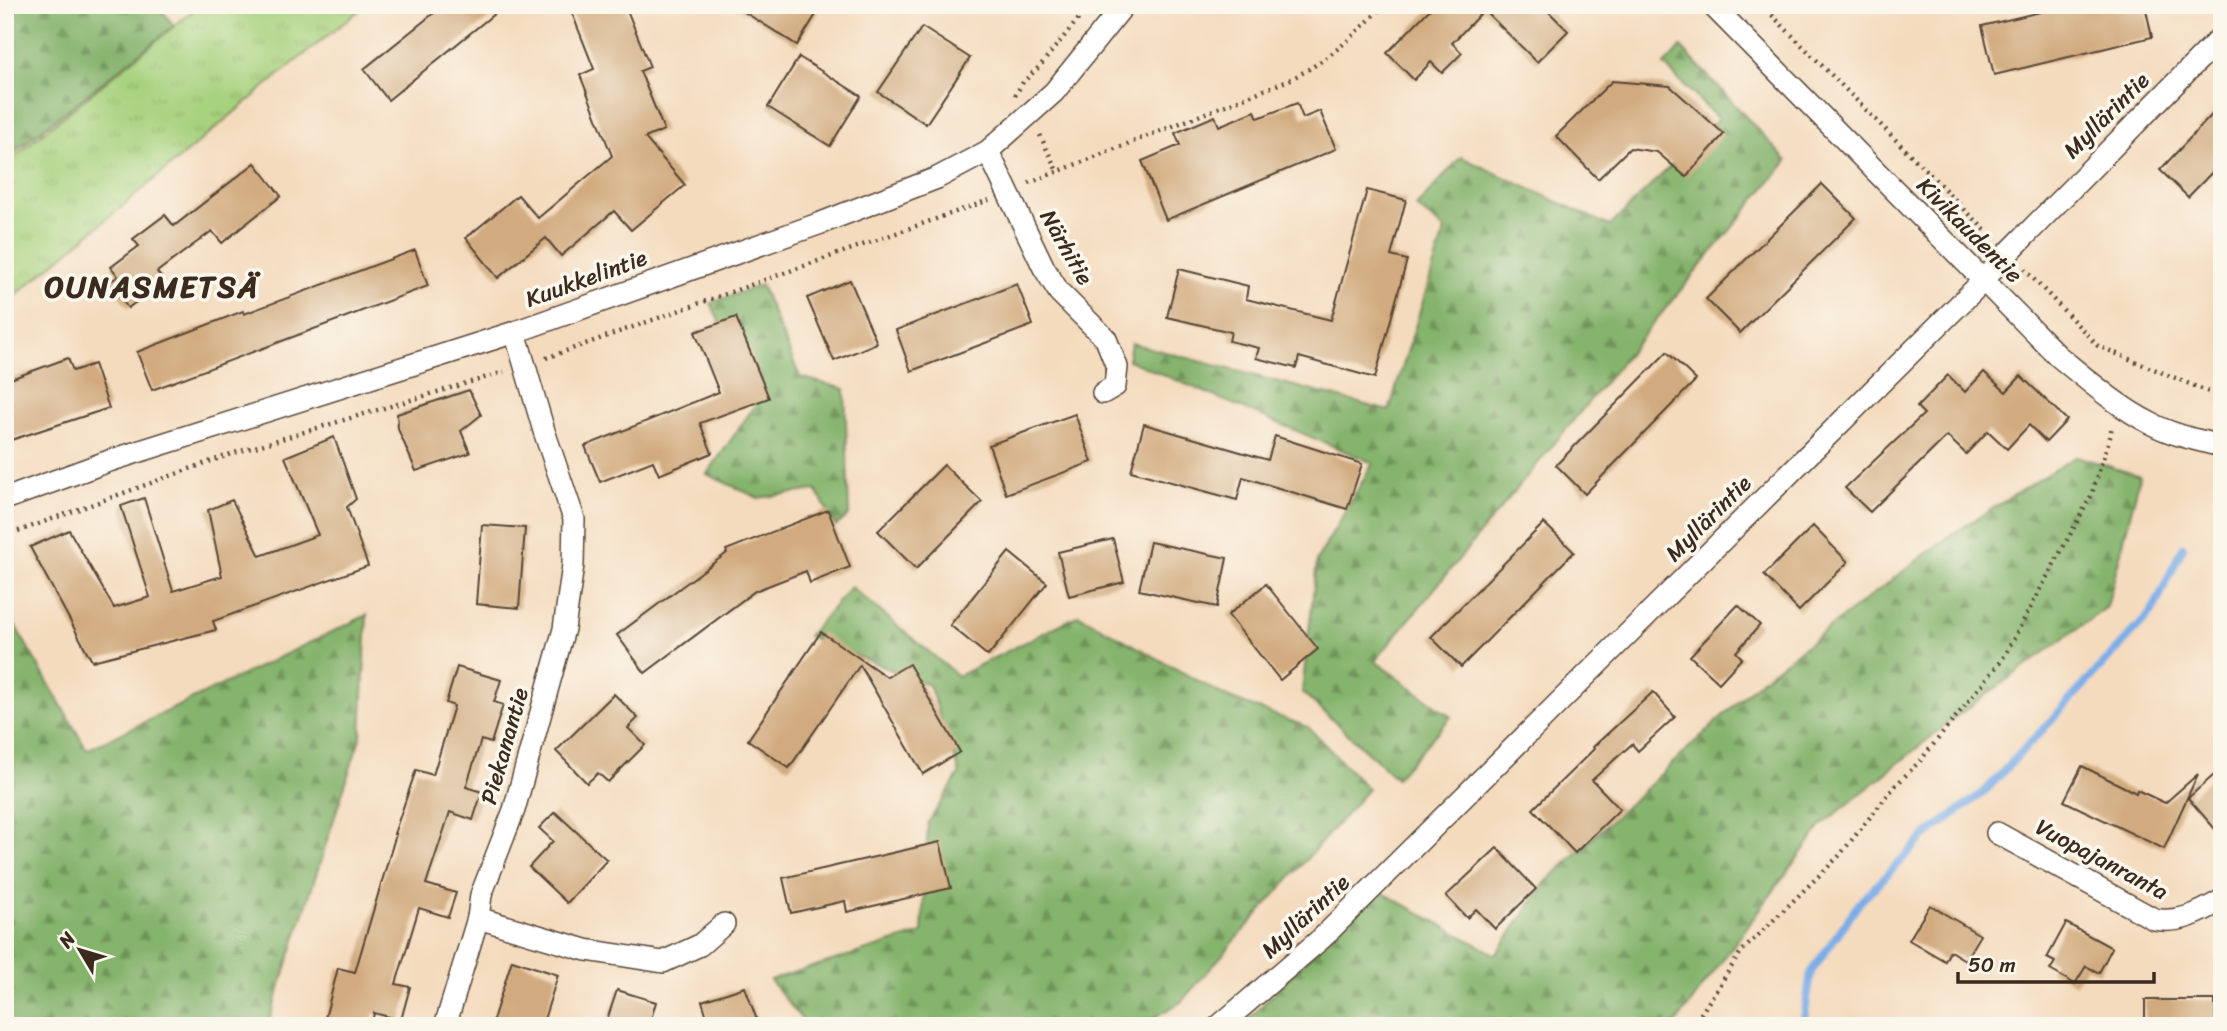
<svg xmlns="http://www.w3.org/2000/svg" width="2227" height="1031" font-family="Sriracha,sans-serif">
<style>
.grass{fill:url(#grass-tufts);stroke:#717e4e;stroke-width:2}
.forest{fill:url(#forest-firs);stroke:#606f46;stroke-width:2}
.lines{fill:none;stroke-linecap:round;stroke-linejoin:round}
.stream{stroke:#7cade7;stroke-width:8}
.building{fill:#d1ab7f}
.street-casing{stroke:#574536;stroke-width:24}
.path{stroke:#574536;stroke-width:4.5;stroke-dasharray:2 5;stroke-linecap:butt}
.street{stroke:#fff;stroke-width:21}
.labels{text-anchor:middle;stroke-width:7;stroke-linejoin:round;paint-order:stroke}
.street-label{font-size:23px;fill:#3b2a1e;stroke:#fbf7ec}
.district-label{font-size:30px;font-weight:bold;letter-spacing:2px;fill:#3b2a1e;stroke:#fbf7ec}
</style>
<defs>
<pattern id="grass-tufts" width="24" height="20" patternUnits="userSpaceOnUse" patternTransform="scale(1.75)"><rect width="24" height="20" fill="#a7d27e"/><path d="M3 7l-1-3M5 7V3M7 7l1-3M15 17l-1-3M17 17v-4M19 17l1-3" fill="none" stroke="#91b46c"/></pattern>
<pattern id="forest-firs" width="22" height="20" patternUnits="userSpaceOnUse" patternTransform="scale(1.75)"><rect width="22" height="20" fill="#85b46d"/><path d="M5 1l3.5 6h-7zM16 11l3.5 6h-7z" fill="#6e9359"/></pattern>
</defs>
<rect width="100%" height="100%" fill="#fbf7ec"/>
<filter id="ink" filterUnits="userSpaceOnUse"><feTurbulence type="fractalNoise" baseFrequency=".0143" numOctaves="2"/><feDisplacementMap in="SourceGraphic" scale="14" xChannelSelector="R" yChannelSelector="G"/><feConvolveMatrix kernelMatrix="1 2 1 2 8 2 1 2 1" color-interpolation-filters="sRGB"/></filter>
<filter id="wash" filterUnits="userSpaceOnUse"><feTurbulence type="fractalNoise" baseFrequency=".00686" numOctaves="4" result="noise"/><feDisplacementMap in="SourceGraphic" scale="28" xChannelSelector="R" yChannelSelector="G"/><feGaussianBlur stdDeviation="1.57" result="paint"/><feColorMatrix in="noise" values="0 0 0 0 0 0 0 0 0 0 0 0 0 0 0 0 0 1.4 0 .05"/><feComposite in="paint" operator="in"/></filter>
<g filter="url(#wash)">
<rect width="100%" height="100%" fill="#f4dbbe"/>
<path class="grass" d="M 200,5 L 366,5 L 291,65 L 5,304 L 5,164 Z"/>
<g class="forest">
<path d="M 5,5 L 158,5 L 174,26 L 5,159 Z"/>
<path d="M 1681,47 L 1787,161 L 1375,661 L 1451,717 L 1396,778 L 1302,692 L 1317,560 L 1373,463 L 1128,360 L 1131,343 L 1389,411 L 1445,230 L 1416,207 L 1461,157 L 1610,226 L 1718,119 L 1664,65 Z"/>
<path d="M 761,285 L 800,377 L 845,389 L 849,515 L 836,526 L 816,490 L 758,498 L 707,474 L 756,404 L 711,303 Z"/>
<path d="M 2076,456 L 2140,476 L 2107,607 L 1953,719 L 1822,825 L 1674,1026 L 1242,1026 L 1376,889 L 1496,955 L 1545,883 L 1762,679 L 1952,534 Z"/>
<path d="M 851,587 L 958,676 L 1079,615 L 1229,698 L 1308,727 L 1368,789 L 1181,1002 L 1140,1026 L 807,1026 L 770,980 L 922,933 L 928,823 L 960,773 L 929,685 L 808,636 Z"/>
<path d="M 5,608 L 87,750 L 367,615 L 361,735 L 270,1018 L 273,1026 L 5,1026 Z"/>
</g>
<g class="lines">
<path class="stream" d="M 1803,1026 L 1811,972 L 1860,902 L 1924,837 L 1986,790 L 2152,612 L 2183,547"/>
</g>
<g id="blocks">
<g class="building">
<path d="M 444,5 L 505,5 L 388,100 L 364,69 Z"/>
<path d="M 592,5 L 625,5 L 650,67 L 640,71 L 664,130 L 645,138 L 685,185 L 631,230 L 614,211 L 561,256 L 546,238 L 498,278 L 466,238 L 518,195 L 538,218 L 612,156 L 580,75 L 594,69 L 572,13 Z"/>
<path d="M 733,5 L 822,5 L 797,45 Z"/>
<path d="M 1434,5 L 1542,5 L 1568,31 L 1537,62 L 1484,10 L 1452,43 L 1462,53 L 1442,73 L 1431,62 L 1414,80 L 1387,53 Z"/>
<path d="M 2069,5 L 2145,5 L 2152,37 L 1994,75 L 1982,26 Z"/>
<path d="M 922,27 L 970,58 L 926,124 L 878,92 Z"/>
<path d="M 799,57 L 861,96 L 830,146 L 768,107 Z"/>
<path d="M 1612,81 L 1670,86 L 1724,134 L 1686,177 L 1657,152 L 1630,148 L 1598,179 L 1556,136 Z"/>
<path d="M 1297,103 L 1303,118 L 1320,111 L 1336,149 L 1166,220 L 1142,161 L 1180,145 L 1175,133 L 1215,116 L 1219,126 L 1255,111 L 1258,118 Z"/>
<path d="M 2222,104 L 2222,162 L 2188,197 L 2160,170 Z"/>
<path d="M 255,163 L 281,196 L 222,243 L 212,231 L 157,272 L 164,281 L 128,308 L 109,283 L 118,276 L 111,267 L 139,246 L 133,239 L 165,215 L 174,226 Z"/>
<path d="M 1822,184 L 1856,218 L 1740,333 L 1706,299 Z"/>
<path d="M 1367,190 L 1406,200 L 1391,256 L 1407,260 L 1375,378 L 1299,357 L 1296,368 L 1256,358 L 1259,348 L 1229,341 L 1231,332 L 1167,317 L 1179,269 L 1248,286 L 1246,299 L 1331,320 Z"/>
<path d="M 415,250 L 428,286 L 152,390 L 137,352 L 243,311 L 244,314 Z"/>
<path d="M 850,280 L 877,343 L 834,361 L 807,298 Z"/>
<path d="M 1017,284 L 1033,325 L 911,371 L 896,330 Z"/>
<path d="M 736,317 L 769,398 L 700,423 L 712,453 L 659,475 L 653,461 L 600,482 L 585,446 L 719,392 L 695,332 Z"/>
<path d="M 1667,352 L 1696,380 L 1585,494 L 1556,465 Z"/>
<path d="M 68,358 L 73,371 L 94,364 L 109,408 L 5,442 L 5,381 Z"/>
<path d="M 1984,372 L 2006,392 L 2021,376 L 2067,420 L 2046,442 L 2029,425 L 2007,449 L 1988,431 L 1966,454 L 1947,436 L 1870,512 L 1845,488 L 1924,414 L 1917,407 L 1948,375 L 1965,392 Z"/>
<path d="M 469,390 L 481,415 L 461,431 L 470,453 L 416,471 L 398,429 L 397,414 Z"/>
<path d="M 1075,414 L 1092,462 L 1006,494 L 989,445 Z"/>
<path d="M 1144,424 L 1268,460 L 1275,436 L 1362,464 L 1347,509 L 1243,477 L 1237,500 L 1131,471 Z"/>
<path d="M 334,437 L 356,499 L 347,507 L 368,566 L 213,621 L 216,630 L 92,661 L 30,547 L 69,530 L 114,608 L 150,597 L 121,506 L 144,498 L 173,591 L 222,576 L 208,510 L 232,500 L 260,556 L 318,535 L 285,457 Z"/>
<path d="M 944,465 L 982,502 L 916,569 L 878,531 Z"/>
<path d="M 828,510 L 850,567 L 810,583 L 806,571 L 755,591 L 645,673 L 617,635 L 727,553 L 726,550 Z"/>
<path d="M 1544,523 L 1574,552 L 1461,667 L 1431,637 Z"/>
<path d="M 482,525 L 525,528 L 519,608 L 476,604 Z"/>
<path d="M 1813,526 L 1848,562 L 1799,611 L 1764,575 Z"/>
<path d="M 1113,539 L 1124,582 L 1069,596 L 1058,552 Z"/>
<path d="M 1150,542 L 1227,558 L 1217,607 L 1139,590 Z"/>
<path d="M 1009,552 L 1047,583 L 988,656 L 950,625 Z"/>
<path d="M 1266,584 L 1318,649 L 1280,680 L 1228,615 Z"/>
<path d="M 1738,605 L 1760,625 L 1736,652 L 1742,658 L 1719,683 L 1690,656 Z"/>
<path d="M 821,632 L 887,677 L 909,664 L 960,752 L 923,774 L 860,665 L 789,768 L 748,740 Z"/>
<path d="M 457,667 L 501,680 L 494,702 L 503,705 L 491,743 L 481,740 L 466,787 L 482,792 L 473,820 L 450,812 L 426,884 L 456,893 L 448,917 L 419,908 L 396,984 L 410,987 L 401,1020 L 374,1013 L 371,1026 L 323,1026 L 338,968 L 355,972 L 396,834 L 394,834 L 416,770 L 433,775 L 454,706 L 446,703 Z"/>
<path d="M 1653,692 L 1675,717 L 1638,751 L 1632,744 L 1592,780 L 1620,809 L 1575,853 L 1533,809 L 1594,749 L 1593,747 Z"/>
<path d="M 614,694 L 638,718 L 628,728 L 645,745 L 608,782 L 598,773 L 587,783 L 556,751 Z"/>
<path d="M 2082,766 L 2136,793 L 2137,790 L 2165,803 L 2198,774 L 2164,849 L 2064,801 Z"/>
<path d="M 2222,768 L 2222,837 L 2188,798 Z"/>
<path d="M 555,812 L 607,860 L 567,903 L 529,867 L 553,841 L 539,828 Z"/>
<path d="M 940,842 L 951,888 L 847,912 L 845,901 L 791,913 L 783,878 Z"/>
<path d="M 1497,848 L 1536,889 L 1495,929 L 1476,909 L 1467,918 L 1446,896 Z"/>
<path d="M 1930,905 L 1980,935 L 1965,960 L 1950,951 L 1945,961 L 1909,940 Z"/>
<path d="M 2066,923 L 2112,948 L 2099,973 L 2086,966 L 2075,984 L 2050,970 L 2055,962 L 2047,958 Z"/>
<path d="M 512,960 L 558,975 L 542,1026 L 491,1026 Z"/>
<path d="M 745,987 L 759,1026 L 710,1026 L 702,1001 Z"/>
<path d="M 617,990 L 656,1002 L 649,1026 L 605,1026 Z"/>
<rect x="2145" y="1000" width="70" height="26"/>
</g>
</g>
</g>
<g filter="url(#ink)">
<use href="#blocks" fill-opacity="0" stroke="#574536" stroke-width="2"/>
<g class="lines">
<defs>
<g id="street">
<path d="M 1712,5 L 2058,356 C 2085,378 2118,407 2150,423 C 2172,435 2197,440 2222,446"/>
<path d="M 988,151 L 1044,268 L 1059,292 L 1106,339 L 1117,367 L 1115,386 L 1103,393"/>
<path d="M 515,332 L 544,431 L 574,519 L 573,565 L 564,629 L 514,810 L 481,895 L 478,918 L 586,950 L 663,962 L 700,945 L 724,924"/>
<path d="M 5,499 L 109,461 L 515,332 L 821,223 L 937,178 L 988,151 L 1054,92 L 1124,5"/>
<path d="M 1997,833 L 2154,919 C 2179,924 2200,913 2222,900"/>
<path d="M 445,1026 L 478,918"/>
<path d="M 1219,1026 L 1322,938 L 1983,281 L 2008,253 L 2222,36"/>
</g>
</defs>
<use href="#street" class="street-casing"/>
<g class="path">
<path d="M 1762,5 L 1993,238"/>
<path d="M 1015,96 L 1023,82 L 1039,67 L 1090,5"/>
<path d="M 1040,135 L 1057,171"/>
<path d="M 1029,183 L 1289,80 C 1329,60 1353,37 1384,5"/>
<path d="M 2024,269 L 2098,346 L 2214,394 L 2222,395"/>
<path d="M 546,358 L 989,200"/>
<path d="M 5,536 L 231,454 L 504,372"/>
<path d="M 1693,1026 L 1741,952 L 1839,856 L 1895,786 L 1920,761 L 2002,660 L 2091,496 L 2110,437 L 2112,425"/>
</g>
<use href="#street" class="street"/>
</g>
</g>
<g class="labels">
<g class="street-label">
<text transform="translate(2106 115) rotate(-45)" y="8">Myllärintie</text>
<text transform="translate(1970 230) rotate(45)" y="8">Kivikaudentie</text>
<text transform="translate(1067 247) rotate(60)" y="8">Närhitie</text>
<text transform="translate(586 278) rotate(-20)" y="8">Kuukkelintie</text>
<text transform="translate(1708 518) rotate(-45)" y="8">Myllärintie</text>
<text transform="translate(504 746) rotate(-74)" y="8">Piekanantie</text>
<text transform="translate(2102 859) rotate(28)" y="8">Vuopajanranta</text>
<text transform="translate(1305 916) rotate(-43)" y="8">Myllärintie</text>
</g>
<g class="district-label">
<text x="152" y="297">OUNASMETSÄ</text>
</g>
</g>
<rect width="2227" height="1031" fill="none" stroke="#fbf7ec" stroke-width="28"/>
<g transform="translate(80 950) rotate(308)" stroke="#fbf7ec" stroke-width="5" paint-order="stroke">
<path d="M0-5L12 26L0 18L-12 26Z" fill="#3b2a1e"/>
<text y="-10" font-size="19" font-weight="bold" text-anchor="middle" fill="#3b2a1e">N</text>
</g>
<path d="M1958 972v10h196v-10" fill="none" stroke="#3b2a1e" stroke-width="3.5"/>
<text x="1968" y="972" font-size="21" fill="#3b2a1e" stroke="#fbf7ec" stroke-width="5" paint-order="stroke">50 m</text>
</svg>
